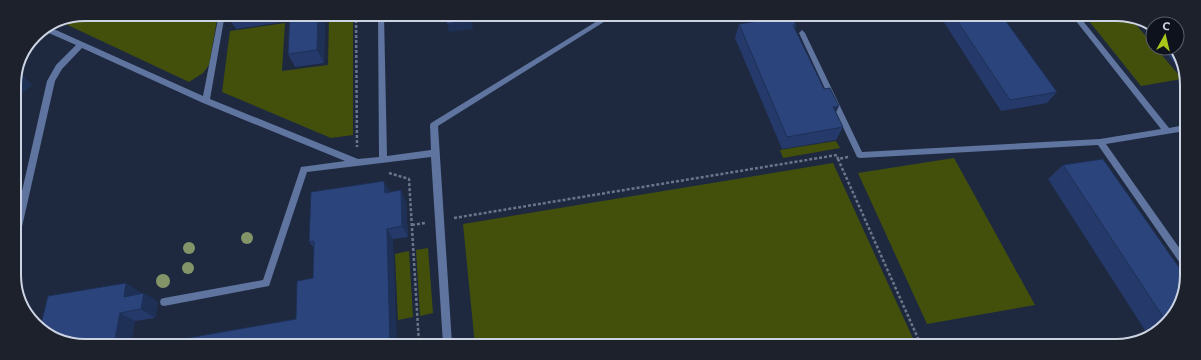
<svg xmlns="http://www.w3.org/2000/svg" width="1201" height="360" font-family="Commissioner,sans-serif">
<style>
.green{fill:#43500c}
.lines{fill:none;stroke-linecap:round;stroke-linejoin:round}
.path{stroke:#6b7588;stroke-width:2.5;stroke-dasharray:3 2;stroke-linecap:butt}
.lane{fill:#5f749f;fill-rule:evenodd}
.tree{fill:#839568}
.wall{fill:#253a6a}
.shaded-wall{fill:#1e3056}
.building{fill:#2b447b;stroke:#1e3056}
.rim{fill:none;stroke:#ccd3e2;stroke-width:2}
</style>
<rect width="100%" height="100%" fill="#1e293f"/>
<g class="green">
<path d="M 85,14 L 218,14 L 209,65 L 203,73 L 189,82 L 57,20 Z"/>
<path d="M 353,15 L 353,135 L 331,138 L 222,92 L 230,31 L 285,23 L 282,71 L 328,65 L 329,17 Z"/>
<path d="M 1085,16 L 1129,16 L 1153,45 L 1153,48 L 1156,48 L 1182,79 L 1141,86 Z"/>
<path d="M 836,141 L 840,148 L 783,158 L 780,150 Z"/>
<path d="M 954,158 L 1035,305 L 927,324 L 858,173 Z"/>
<path d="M 833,163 L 916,345 L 475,345 L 463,224 Z"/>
<path d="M 428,248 L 433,313 L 420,316 L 416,250 Z"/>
<path d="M 409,251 L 413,317 L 398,320 L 395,254 Z"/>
</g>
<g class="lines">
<g class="path">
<path d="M 356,15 L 357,147"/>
<path d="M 848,157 L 838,159 L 921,345"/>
<path d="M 389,173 L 409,179 L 419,344"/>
<path d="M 454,218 L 837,155 L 838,159"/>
<path d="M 412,225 L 425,223"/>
</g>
<g class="lane">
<path d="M 219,14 L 225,14 L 210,99 L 358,159 L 379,157 L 378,15 L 384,15 L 387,156 L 431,150 L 430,125 L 431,123 L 607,15 L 615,15 L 438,126 L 452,344 L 443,344 L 431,157 L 307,172 L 269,286 L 164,306 L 161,305 L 160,302 L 161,299 L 164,298 L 263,280 L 301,167 L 345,161 L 203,103 L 82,48 L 62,69 L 55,81 L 19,240 L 18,243 L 15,244 L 15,222 L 47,81 L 56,65 L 76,45 L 42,30 L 47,26 L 203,96 Z"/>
<path d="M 1072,16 L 1079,16 L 1169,128 L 1185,125 L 1185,131 L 1106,144 L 1185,256 L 1185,267 L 1182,266 L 1098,145 L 860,158 L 857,157 L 799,33 L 802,30 L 805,33 L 862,152 L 1100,139 L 1161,129 Z"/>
</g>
</g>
<g class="tree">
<circle cx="247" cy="238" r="6"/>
<circle cx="189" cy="248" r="6"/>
<circle cx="188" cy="268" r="6"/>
<circle cx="163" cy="281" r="7"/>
</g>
<g class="wall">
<path d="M 227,14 L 329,15 L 329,16 L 325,16 L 324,63 L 295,67 L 288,54 L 290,21 L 236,29 L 227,15 Z"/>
<path d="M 940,16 L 1002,16 L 1057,92 L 1047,103 L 1001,111 Z"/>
<path d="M 1136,17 L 1153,27 L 1153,37 Z"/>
<path d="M 739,24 L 796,25 L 795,29 L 843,127 L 836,140 L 782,149 L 735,38 Z"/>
<path d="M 1162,48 L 1173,48 L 1186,71 L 1186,76 Z"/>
<path d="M 1063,165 L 1185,293 L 1163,329 L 1148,335 L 1048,179 Z"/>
<path d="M 401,190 L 406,202 L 408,237 L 393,239 L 313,278 L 314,248 L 309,242 L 390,192 Z"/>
<path d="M 140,292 L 140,294 L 144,293 L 158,302 L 155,318 L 135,321 L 131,344 L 67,344 Z"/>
</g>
<g class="shaded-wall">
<path d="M 318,15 L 324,15 L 325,16 L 324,63 L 317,50 Z"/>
<path d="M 471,15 L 473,29 L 449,32 L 447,24 Z"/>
<path d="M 24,77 L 32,85 L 14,101 L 14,85 Z"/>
<path d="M 839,106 L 833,119 L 833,107 Z"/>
<path d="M 384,181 L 390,192 L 385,193 Z"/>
<path d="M 401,190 L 406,202 L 408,237 L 402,226 Z"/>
<path d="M 387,229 L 393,239 L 397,344 L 390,344 Z"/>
<path d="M 126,283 L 140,292 L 138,306 L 124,297 Z"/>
<path d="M 144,293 L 158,302 L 155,318 L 141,309 Z"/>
<path d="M 120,313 L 135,321 L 131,344 L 114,344 Z"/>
</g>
<g class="building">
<path d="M 290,14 L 318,15 L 317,50 L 288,54 Z"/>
<path d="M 446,15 L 470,15 L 471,20 L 447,24 Z"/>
<path d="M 792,16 L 796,25 L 793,25 L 824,89 L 830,88 L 839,106 L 833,107 L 843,127 L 787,137 L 739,24 Z"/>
<path d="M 954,16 L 1002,16 L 1057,92 L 1010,100 Z"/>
<path d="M 17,74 L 24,77 L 14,85 L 14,80 Z"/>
<path d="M 1103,159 L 1185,276 L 1185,293 L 1167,323 L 1063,165 Z"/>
<path d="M 384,181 L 385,193 L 401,190 L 402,226 L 387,229 L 390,344 L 154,344 L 296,319 L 297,281 L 313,278 L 314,241 L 309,242 L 311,192 Z"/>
<path d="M 126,283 L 124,297 L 144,293 L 141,309 L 120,313 L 114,344 L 67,344 L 40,328 L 48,296 Z"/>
</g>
<path d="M0 0H1201V360H0ZM85 21H1116A64 64 0 0 1 1180 85V275A64 64 0 0 1 1116 339H85A64 64 0 0 1 21 275V85A64 64 0 0 1 85 21Z" fill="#1c212c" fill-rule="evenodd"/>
<path class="rim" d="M85 21H1116A64 64 0 0 1 1180 85V275A64 64 0 0 1 1116 339H85A64 64 0 0 1 21 275V85A64 64 0 0 1 85 21Z"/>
<g transform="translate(1165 36) rotate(8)"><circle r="19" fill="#0d121c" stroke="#595f6b"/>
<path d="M0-3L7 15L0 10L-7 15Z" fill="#a9c71b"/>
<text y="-6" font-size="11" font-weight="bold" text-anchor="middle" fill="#ccd3e2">С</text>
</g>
</svg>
